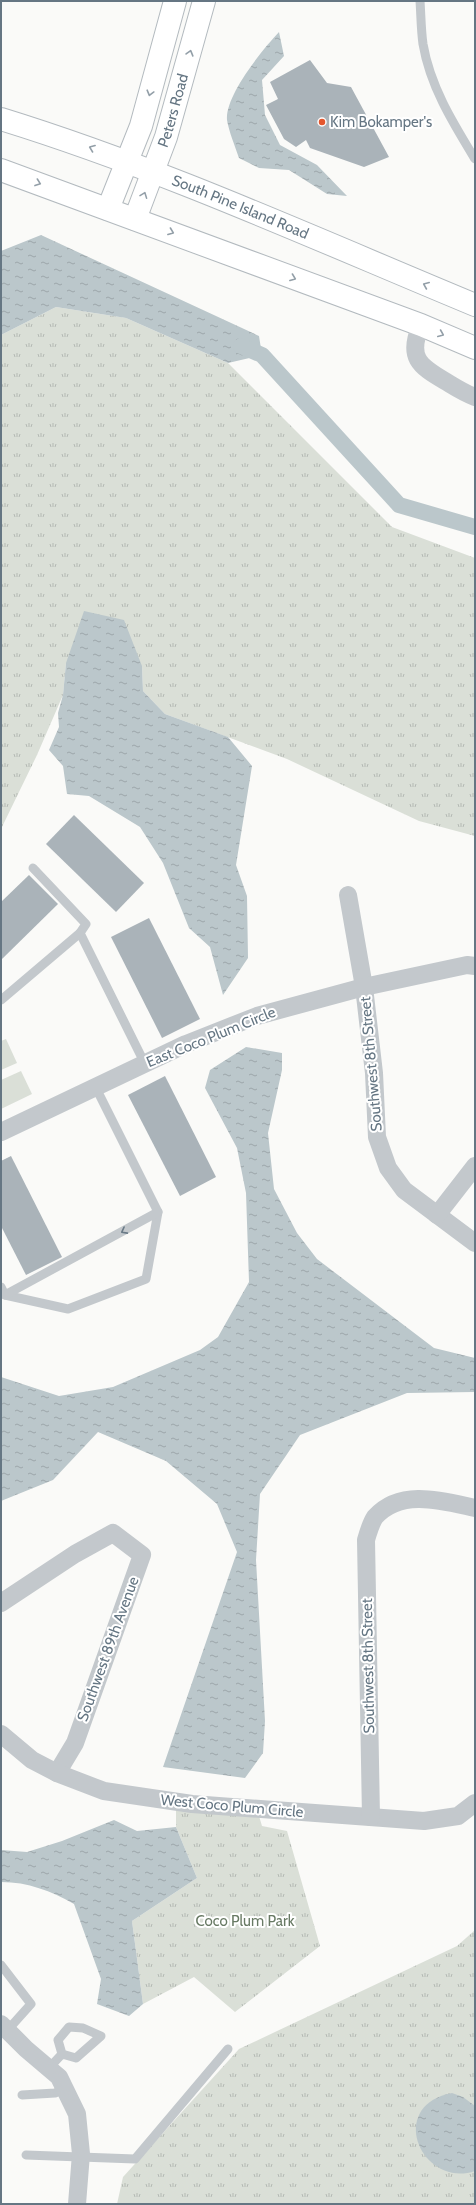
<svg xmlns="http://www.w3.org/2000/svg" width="476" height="2205" font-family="Cabin,sans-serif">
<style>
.grass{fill:url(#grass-tufts)}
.pitch{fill:#dadfd7}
.water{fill:url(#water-ripples)}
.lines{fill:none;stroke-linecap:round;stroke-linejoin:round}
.canal{stroke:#bbc7cb;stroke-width:16}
.building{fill:#aab3b9}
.secondary-casing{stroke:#b3babf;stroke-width:24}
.service{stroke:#c3c8cc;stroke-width:9}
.minor{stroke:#c3c8cc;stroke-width:18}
.secondary{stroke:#fff;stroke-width:22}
.oneway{stroke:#939fa8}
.oneway2{stroke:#6a7a87}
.poi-dot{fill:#e4572e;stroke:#fff;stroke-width:1.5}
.labels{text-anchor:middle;stroke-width:4;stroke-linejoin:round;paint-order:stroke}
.street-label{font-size:15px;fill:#657683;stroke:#fff}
.poi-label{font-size:15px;fill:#657683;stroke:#fff;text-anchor:start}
.park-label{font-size:15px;fill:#687a64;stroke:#fff}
</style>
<defs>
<pattern id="grass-tufts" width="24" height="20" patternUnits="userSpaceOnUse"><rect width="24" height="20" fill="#dadfd7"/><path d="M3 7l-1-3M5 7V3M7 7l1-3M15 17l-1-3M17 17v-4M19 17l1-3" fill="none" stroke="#b4b9b4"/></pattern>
<pattern id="water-ripples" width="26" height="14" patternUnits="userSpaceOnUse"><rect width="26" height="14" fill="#bbc7cb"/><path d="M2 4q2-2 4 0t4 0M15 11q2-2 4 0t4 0" fill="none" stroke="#9ca6aa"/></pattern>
</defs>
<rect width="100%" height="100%" fill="#fafaf8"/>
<g class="grass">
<path d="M 56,307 L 126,318 L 228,363 L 392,527 L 475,558 L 475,836 L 419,821 L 287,759 L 165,714 L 143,691 L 142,666 L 66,663 L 63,695 L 37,755 L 1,829 L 1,335 Z"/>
<path d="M 176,1808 L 259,1816 L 262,1826 L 287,1831 L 320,1946 L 235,2012 L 194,1977 L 143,2004 L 132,1921 L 197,1878 L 176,1827 Z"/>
<path d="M 475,1930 L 475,2204 L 117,2204 L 123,2177 L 239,2049 L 457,1946 Z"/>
</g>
<g class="pitch">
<path d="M 6,1039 L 17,1063 L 1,1070 L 1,1041 Z"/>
<path d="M 21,1071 L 32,1094 L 1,1109 L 1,1080 Z"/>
</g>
<g class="water">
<path d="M 279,32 L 284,56 L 262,80 L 265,115 L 280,145 L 317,165 L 347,196 L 327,194 L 289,170 L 259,168 L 239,158 C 235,146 229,132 227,120 C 225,95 263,49 279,32 Z"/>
<path d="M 41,235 L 259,336 L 262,355 L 228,363 L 126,318 L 56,307 L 1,335 L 1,251 Z"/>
<path d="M 84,611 L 124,620 L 142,666 L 143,691 L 165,714 L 228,737 L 252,766 L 236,865 L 247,896 L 248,958 L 223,995 L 210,947 L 189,928 L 163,863 L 140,827 L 89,796 L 67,794 L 63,766 L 49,750 L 59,727 L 58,713 L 63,695 L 66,663 Z"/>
<path d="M 246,1047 L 282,1053 L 282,1070 L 268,1133 L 274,1189 L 297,1233 L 317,1259 L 434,1348 L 475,1358 L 475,1392 L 407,1393 L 300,1435 L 260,1494 L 256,1560 L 265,1721 L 263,1753 L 245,1778 L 163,1767 L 237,1552 L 217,1504 L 166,1461 L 98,1432 L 53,1480 L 1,1501 L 1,1377 L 59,1396 L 113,1387 L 200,1350 L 218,1337 L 249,1282 L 246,1193 L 237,1148 L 205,1088 L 210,1070 Z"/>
<path d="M 114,1820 L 137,1831 L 176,1827 L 197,1878 L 132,1921 L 143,2004 L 129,2016 L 97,2004 L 101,1979 L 74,1904 C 51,1891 28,1882 1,1882 L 1,1850 L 27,1852 L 62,1841 Z"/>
<path d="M 452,2093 L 463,2097 L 475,2106 L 475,2171 C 422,2189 385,2106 452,2093 Z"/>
</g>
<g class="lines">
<path class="canal" d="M 241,346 L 262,355 L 399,505 L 475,527"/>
</g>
<g class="building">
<path d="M 310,60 L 327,83 L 351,87 L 389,157 L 364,167 L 310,148 L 306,140 L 296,147 L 284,139 L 266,105 L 278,99 L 270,82 Z"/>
<path d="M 74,815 L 144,883 L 116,912 L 46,844 Z"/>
<path d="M 29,875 L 58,904 L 1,960 L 1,902 Z"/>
<path d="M 149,918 L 200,1019 L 162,1038 L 111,937 Z"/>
<path d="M 165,1076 L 216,1177 L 180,1196 L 128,1095 Z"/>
<path d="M 11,1156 L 62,1257 L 26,1275 L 1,1226 L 1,1161 Z"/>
</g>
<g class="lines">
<defs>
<g id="secondary">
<path id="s1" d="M 1,119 C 163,169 318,240 475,305"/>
<path d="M 1,170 L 421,325 L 475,348"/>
<path d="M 108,209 L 141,126 L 175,1"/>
<path id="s2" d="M 135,219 L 166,137 L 204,1"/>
</g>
</defs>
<use href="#secondary" class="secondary-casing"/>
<g class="service">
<path d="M 420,1 C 421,15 421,30 423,44 C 430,86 453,123 475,159"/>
<path d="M 33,868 L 86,924 L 80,933 L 145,1064"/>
<path d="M 1,1000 L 80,933"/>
<path d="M 1,1287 L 5,1295 L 68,1309 L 146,1279 L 158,1212 L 96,1088"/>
<path d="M 5,1295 L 158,1212"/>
<path d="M 1,1965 L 31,2004 L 5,2033"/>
<path d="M 49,2068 L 62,2054 L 76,2058 L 101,2036 L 83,2028 L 69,2027 L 58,2040 L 62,2054"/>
<path d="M 22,2095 L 55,2093 L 65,2089"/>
<path d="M 26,2155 L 135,2159 L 228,2049"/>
</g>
<g class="minor">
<path d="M 421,325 C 407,357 419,366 445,381 C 455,387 464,393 475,397"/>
<path d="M 348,895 L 364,987 L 374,1073 L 377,1137 L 388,1168 L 404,1190 L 475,1243"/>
<path d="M 1,1132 L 186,1044 L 257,1016 L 364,987 L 467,965 L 475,966"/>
<path d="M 437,1215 L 475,1166"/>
<path d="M 1,1603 L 75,1554 L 113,1533 L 142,1555 L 75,1743 L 57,1773"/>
<path d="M 1,1734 L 32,1760 L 57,1773 L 104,1791 L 192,1804 L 424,1821 L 458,1816 L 475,1803"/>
<path d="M 371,1817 L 366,1540 C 368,1533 371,1523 375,1517 C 401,1488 443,1501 475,1508"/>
<path d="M 1,2024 L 26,2049 L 59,2077 L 77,2114 L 81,2154 L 77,2204"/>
</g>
<use href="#secondary" class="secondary"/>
</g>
<defs><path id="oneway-chevron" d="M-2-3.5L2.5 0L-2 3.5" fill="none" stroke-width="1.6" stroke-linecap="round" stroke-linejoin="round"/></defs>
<g class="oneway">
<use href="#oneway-chevron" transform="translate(190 53) rotate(-74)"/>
<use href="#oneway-chevron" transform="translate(150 93) rotate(105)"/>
<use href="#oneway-chevron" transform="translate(92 148) rotate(-159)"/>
<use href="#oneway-chevron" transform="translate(38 183) rotate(20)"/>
<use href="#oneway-chevron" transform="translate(144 195) rotate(-69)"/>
<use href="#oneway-chevron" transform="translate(171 232) rotate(21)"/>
<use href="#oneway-chevron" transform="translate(293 278) rotate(21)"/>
<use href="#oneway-chevron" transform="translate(426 285) rotate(-157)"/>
<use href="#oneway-chevron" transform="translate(441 334) rotate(23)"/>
</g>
<use class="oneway2" href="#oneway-chevron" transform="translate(124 1231) rotate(152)"/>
<circle class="poi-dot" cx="322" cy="122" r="4"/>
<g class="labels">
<g class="street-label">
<text dy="5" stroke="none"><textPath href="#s2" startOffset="115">Peters Road</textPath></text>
<text dy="5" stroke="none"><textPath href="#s1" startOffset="255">South Pine Island Road</textPath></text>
<text transform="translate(211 1037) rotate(-22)" y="5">East Coco Plum Circle</text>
<text transform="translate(371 1064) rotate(-95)" y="5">Southwest 8th Street</text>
<text transform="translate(108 1649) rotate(-70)" y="5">Southwest 89th Avenue</text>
<text transform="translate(368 1666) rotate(-91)" y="5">Southwest 8th Street</text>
<text transform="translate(232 1806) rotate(5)" y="5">West Coco Plum Circle</text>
</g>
<g class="poi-label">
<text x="330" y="127">Kim Bokamper's</text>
</g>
<g class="park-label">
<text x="245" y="1926">Coco Plum Park</text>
</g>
</g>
<rect width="476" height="2205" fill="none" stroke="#657683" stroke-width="4"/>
</svg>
